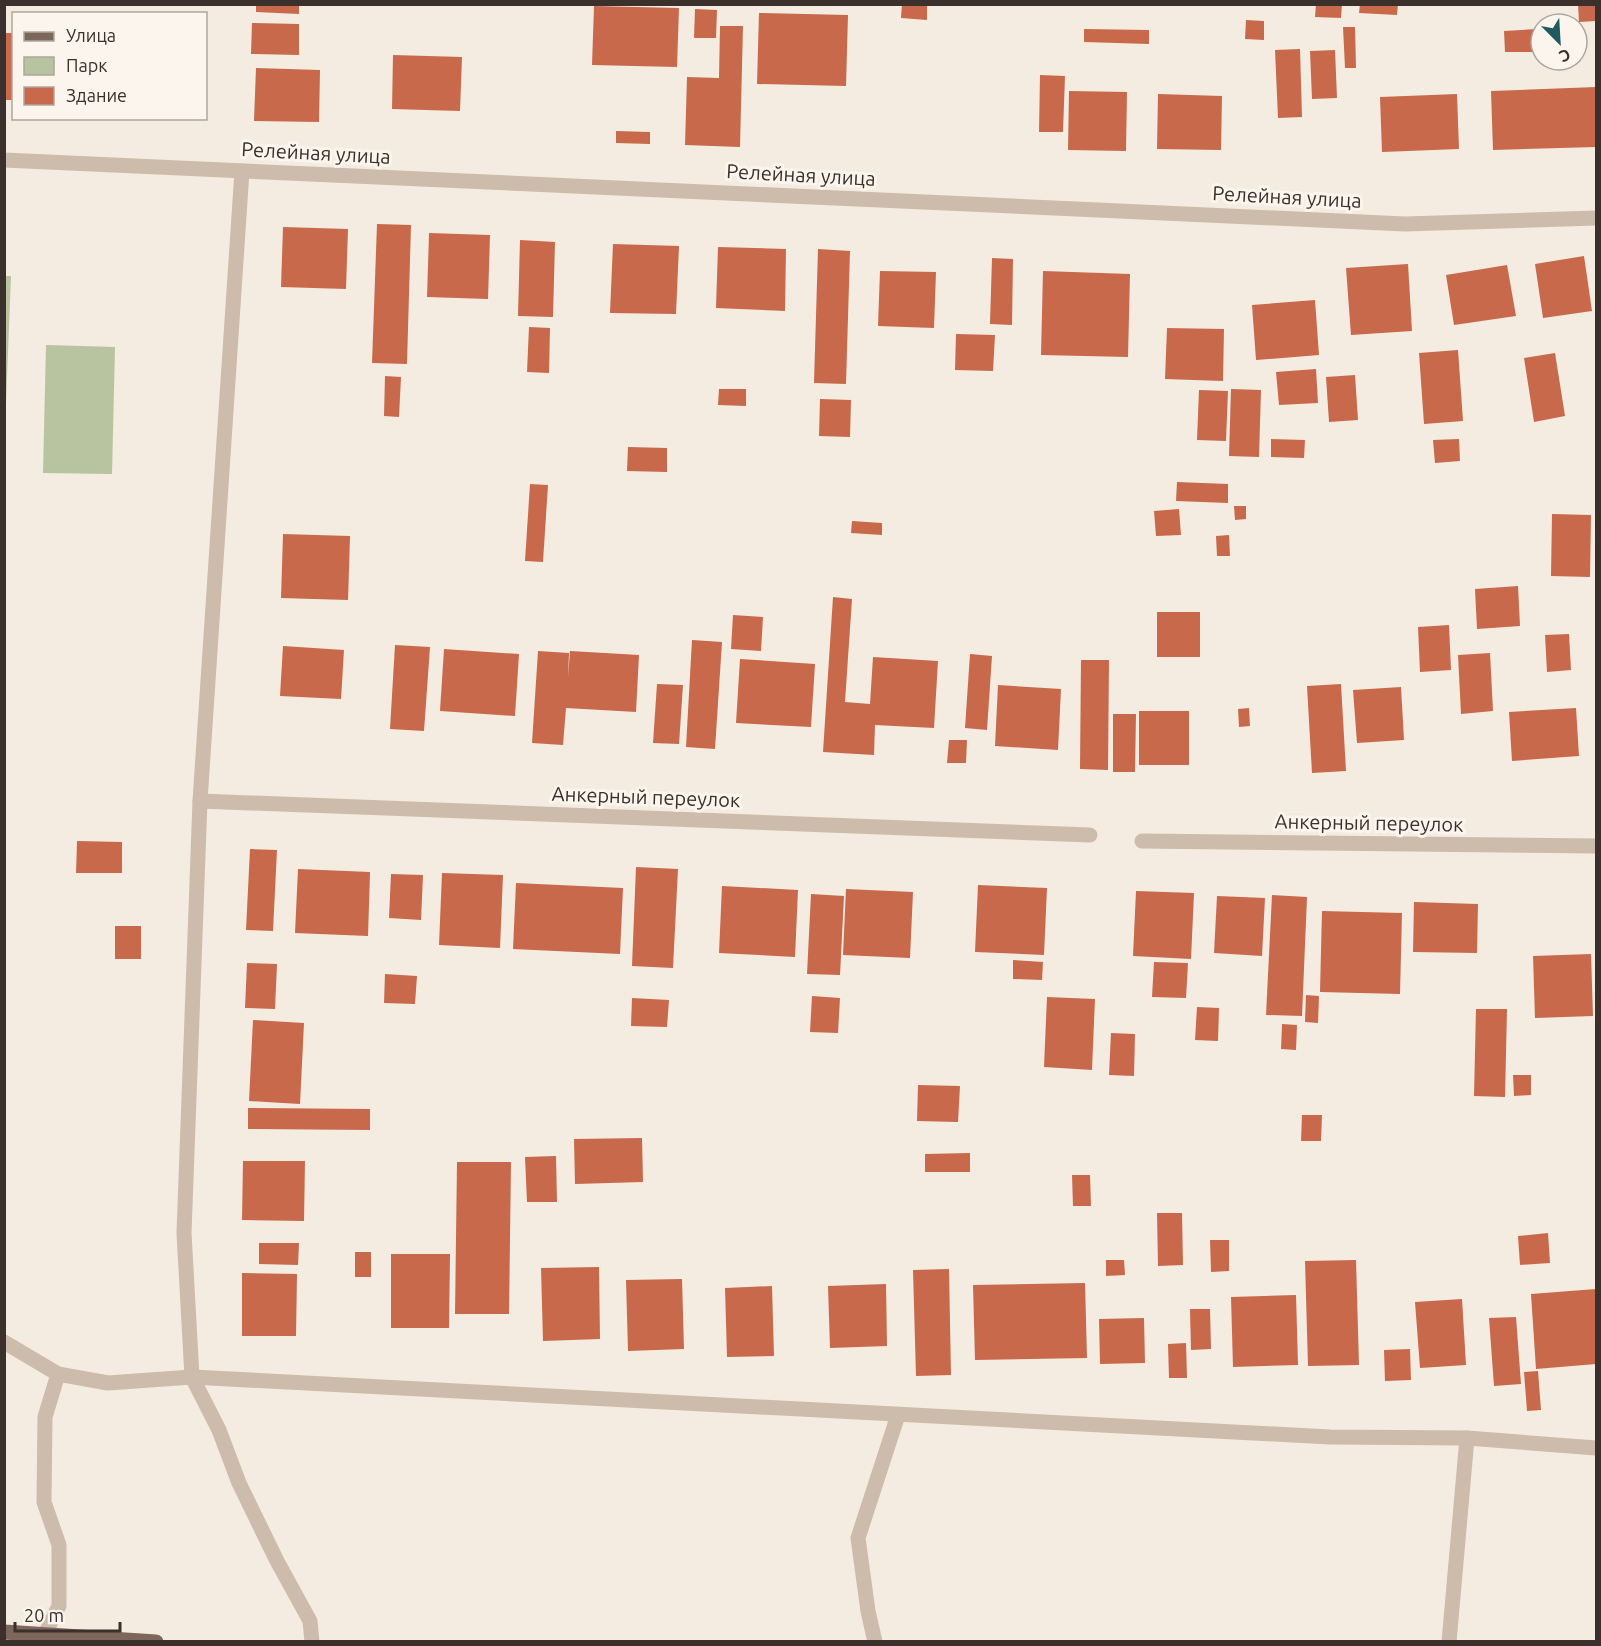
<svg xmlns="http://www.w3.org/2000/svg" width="1601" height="1646" font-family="Ubuntu,sans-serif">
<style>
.green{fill:#b8c4a0}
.building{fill:#c8694b}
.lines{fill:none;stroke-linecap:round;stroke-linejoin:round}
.minor{stroke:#cdbbac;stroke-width:15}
.major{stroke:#7d675c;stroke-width:15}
.labels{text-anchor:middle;stroke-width:6;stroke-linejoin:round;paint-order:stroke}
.street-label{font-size:20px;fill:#3b302b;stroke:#fbf5ee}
</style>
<rect width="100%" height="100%" fill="#f4ebe1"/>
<g class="green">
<path d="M 4,276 L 11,276 L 5,429 L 4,429 Z"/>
<path d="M 46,345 L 115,347 L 112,474 L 43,473 Z"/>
</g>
<g class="building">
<path d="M 256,4 L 299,4 L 299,14 L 256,12 Z"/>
<path d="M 902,4 L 927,4 L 927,20 L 901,18 Z"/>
<path d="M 1316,4 L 1342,4 L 1341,18 L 1315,17 Z"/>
<path d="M 1360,4 L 1398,4 L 1397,15 L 1359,13 Z"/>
<path d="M 1578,4 L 1596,4 L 1596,21 L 1579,22 Z"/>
<path d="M 594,6 L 679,8 L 677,67 L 592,65 Z"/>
<path d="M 695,9 L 717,10 L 716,38 L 694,38 Z"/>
<path d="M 759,13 L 848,15 L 846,86 L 757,84 Z"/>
<path d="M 1246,20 L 1264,21 L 1264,40 L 1245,39 Z"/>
<path d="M 252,23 L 299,24 L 299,55 L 251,54 Z"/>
<path d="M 720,26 L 743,26 L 740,147 L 685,145 L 687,77 L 719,78 Z"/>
<path d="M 1343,27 L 1355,27 L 1356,68 L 1345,68 Z"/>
<path d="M 1084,29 L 1149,30 L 1149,44 L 1084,42 Z"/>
<path d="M 1536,29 L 1537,52 L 1505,52 L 1504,31 Z"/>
<rect x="4" y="33" width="10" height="67"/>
<path d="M 1300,49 L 1302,117 L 1278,118 L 1275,50 Z"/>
<path d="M 1335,50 L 1337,98 L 1312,99 L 1310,51 Z"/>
<path d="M 393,55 L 462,57 L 460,111 L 392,109 Z"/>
<path d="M 256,68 L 320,70 L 319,122 L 254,121 Z"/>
<path d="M 1040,75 L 1065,76 L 1063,132 L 1039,132 Z"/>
<path d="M 1596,87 L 1596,147 L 1493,150 L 1491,91 Z"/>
<path d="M 1069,91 L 1127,92 L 1126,151 L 1068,150 Z"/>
<path d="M 1158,94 L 1222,96 L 1221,150 L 1157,149 Z"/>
<path d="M 1457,94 L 1459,149 L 1382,152 L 1380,97 Z"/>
<path d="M 616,131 L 650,132 L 650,144 L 616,143 Z"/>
<path d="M 377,224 L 411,225 L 407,364 L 372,363 Z"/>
<path d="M 283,227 L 348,229 L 346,289 L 281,287 Z"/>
<path d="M 429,233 L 490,235 L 488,299 L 427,297 Z"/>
<path d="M 520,240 L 555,242 L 553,317 L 518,316 Z"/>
<path d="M 613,244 L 679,246 L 676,314 L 610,313 Z"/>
<path d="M 718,247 L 786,249 L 785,311 L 716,308 Z"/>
<path d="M 818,249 L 850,251 L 846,384 L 814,383 Z"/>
<path d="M 1584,256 L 1592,311 L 1543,318 L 1535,264 Z"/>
<path d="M 992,258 L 1013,259 L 1012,325 L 990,324 Z"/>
<path d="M 1408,264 L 1412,331 L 1351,335 L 1346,268 Z"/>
<path d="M 1507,265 L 1516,316 L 1454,325 L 1446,275 Z"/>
<path d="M 880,271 L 936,272 L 934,328 L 878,326 Z"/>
<path d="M 1043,271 L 1130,274 L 1128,357 L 1041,355 Z"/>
<path d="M 1315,300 L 1319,355 L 1256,360 L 1252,305 Z"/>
<path d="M 529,327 L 550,328 L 549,373 L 527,372 Z"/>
<path d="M 1167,328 L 1224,329 L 1223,381 L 1165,379 Z"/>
<path d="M 956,334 L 995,335 L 993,371 L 955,370 Z"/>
<path d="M 1458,350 L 1463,421 L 1424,424 L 1419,353 Z"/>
<path d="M 1555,353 L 1565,416 L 1534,422 L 1524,358 Z"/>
<path d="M 1316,369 L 1318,403 L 1279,405 L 1276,372 Z"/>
<path d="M 1355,375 L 1358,420 L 1329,422 L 1326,377 Z"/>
<path d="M 385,376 L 401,377 L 399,417 L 384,416 Z"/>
<path d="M 719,389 L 746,389 L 746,406 L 718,405 Z"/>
<path d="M 1231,389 L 1261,390 L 1259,457 L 1229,456 Z"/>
<path d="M 1199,390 L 1228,391 L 1226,441 L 1197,440 Z"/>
<path d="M 820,399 L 851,400 L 850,437 L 819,436 Z"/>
<path d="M 1271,439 L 1305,440 L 1304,458 L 1271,457 Z"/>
<path d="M 1459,439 L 1460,461 L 1435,463 L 1433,440 Z"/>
<path d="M 628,447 L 667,448 L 667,472 L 627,471 Z"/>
<path d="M 1177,482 L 1228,484 L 1228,503 L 1176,501 Z"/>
<path d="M 530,484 L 548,485 L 543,562 L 525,561 Z"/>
<path d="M 1234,506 L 1246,506 L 1246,519 L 1235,520 Z"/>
<path d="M 1179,509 L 1181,535 L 1156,536 L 1154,511 Z"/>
<path d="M 1552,514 L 1591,515 L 1590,577 L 1551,576 Z"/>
<path d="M 852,521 L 882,523 L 882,535 L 851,533 Z"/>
<path d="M 283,534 L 350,536 L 348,600 L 281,598 Z"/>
<path d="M 1229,535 L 1230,556 L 1217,556 L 1216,536 Z"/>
<path d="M 1518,586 L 1520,626 L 1477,629 L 1475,589 Z"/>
<path d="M 833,597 L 852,599 L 845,702 L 870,704 L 873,657 L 938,661 L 934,728 L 875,725 L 874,755 L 823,752 Z"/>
<rect x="1157" y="612" width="43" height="45"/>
<path d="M 733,615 L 763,617 L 761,651 L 731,649 Z"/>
<path d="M 1449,625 L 1451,670 L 1420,672 L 1418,627 Z"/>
<path d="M 1569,634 L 1571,670 L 1547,672 L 1545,635 Z"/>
<path d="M 692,640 L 722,642 L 715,749 L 686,747 Z"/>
<path d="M 395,645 L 430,647 L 424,731 L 390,729 Z"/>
<path d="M 283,646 L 344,650 L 341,699 L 280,696 Z"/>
<path d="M 444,649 L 519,654 L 515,716 L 440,711 Z"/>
<path d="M 538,651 L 569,653 L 568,678 L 570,651 L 639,655 L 636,712 L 566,708 L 563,745 L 532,743 Z"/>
<path d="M 1490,653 L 1493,711 L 1461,714 L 1458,655 Z"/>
<path d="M 970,654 L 992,656 L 987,730 L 965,728 Z"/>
<path d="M 740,659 L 815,664 L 811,727 L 736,723 Z"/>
<path d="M 1081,660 L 1109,660 L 1108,770 L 1080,769 Z"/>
<path d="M 657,684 L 683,685 L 679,744 L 653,743 Z"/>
<path d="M 1341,684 L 1346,771 L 1312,773 L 1307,686 Z"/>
<path d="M 998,685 L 1061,689 L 1058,750 L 995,746 Z"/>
<path d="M 1401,687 L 1404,740 L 1357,743 L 1353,690 Z"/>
<path d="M 1249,708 L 1250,726 L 1239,727 L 1238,709 Z"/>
<path d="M 1576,708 L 1579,756 L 1512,761 L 1509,712 Z"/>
<rect x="1139" y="711" width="50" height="54"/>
<path d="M 1113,714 L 1136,714 L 1135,772 L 1113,772 Z"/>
<path d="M 949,740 L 967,740 L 966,763 L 947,763 Z"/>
<path d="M 77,841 L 122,842 L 122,873 L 76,873 Z"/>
<path d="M 250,849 L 277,850 L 273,931 L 246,930 Z"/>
<path d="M 636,867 L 678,869 L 673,968 L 632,966 Z"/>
<path d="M 298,869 L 370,872 L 368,936 L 295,933 Z"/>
<path d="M 442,873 L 503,875 L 500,948 L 439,945 Z"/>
<path d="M 391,874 L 423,875 L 421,920 L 389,918 Z"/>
<path d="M 516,883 L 623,888 L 620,954 L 513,949 Z"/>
<path d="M 978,885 L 1047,888 L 1044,955 L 975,952 Z"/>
<path d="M 722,886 L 798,890 L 795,957 L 719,953 Z"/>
<path d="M 846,889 L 913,892 L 910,958 L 843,955 Z"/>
<path d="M 1136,891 L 1194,893 L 1191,959 L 1133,956 Z"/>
<path d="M 811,894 L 844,896 L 840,975 L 807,974 Z"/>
<path d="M 1272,895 L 1307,897 L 1302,1016 L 1266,1015 Z"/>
<path d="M 1217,896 L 1265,898 L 1262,956 L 1214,953 Z"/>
<path d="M 1414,902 L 1478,904 L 1477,953 L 1413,952 Z"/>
<path d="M 1322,911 L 1402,913 L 1400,994 L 1320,992 Z"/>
<rect x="115" y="926" width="26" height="33"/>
<path d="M 1591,954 L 1593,1016 L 1535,1018 L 1533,956 Z"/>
<path d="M 1013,960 L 1043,962 L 1042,980 L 1013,979 Z"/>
<path d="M 1154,962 L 1188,963 L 1186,998 L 1152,997 Z"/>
<path d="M 247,963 L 277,964 L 275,1009 L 245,1008 Z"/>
<path d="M 385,974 L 417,976 L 415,1004 L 384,1003 Z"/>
<path d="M 1306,995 L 1319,996 L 1318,1023 L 1305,1022 Z"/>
<path d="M 812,996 L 840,998 L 838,1033 L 810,1032 Z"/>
<path d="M 1047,997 L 1095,999 L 1092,1070 L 1044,1067 Z"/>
<path d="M 632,998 L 669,1000 L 667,1027 L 631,1026 Z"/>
<path d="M 1197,1007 L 1219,1008 L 1218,1041 L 1195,1040 Z"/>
<path d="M 1476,1009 L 1507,1009 L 1505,1097 L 1474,1096 Z"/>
<path d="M 253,1020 L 304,1023 L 300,1104 L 249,1101 Z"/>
<path d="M 1282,1024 L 1297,1025 L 1296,1050 L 1281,1049 Z"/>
<path d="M 1111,1033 L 1135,1034 L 1134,1076 L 1109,1075 Z"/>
<path d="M 1513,1075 L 1531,1075 L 1531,1095 L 1514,1096 Z"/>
<path d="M 918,1085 L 960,1086 L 958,1122 L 917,1121 Z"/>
<path d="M 248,1108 L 370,1109 L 370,1130 L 248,1129 Z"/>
<path d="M 1302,1115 L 1322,1115 L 1321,1141 L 1301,1141 Z"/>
<path d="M 642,1138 L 643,1182 L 575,1184 L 574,1139 Z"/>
<path d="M 970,1153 L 970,1172 L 925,1172 L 925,1154 Z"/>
<path d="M 556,1156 L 557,1202 L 527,1202 L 525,1157 Z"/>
<path d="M 243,1161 L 305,1161 L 304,1221 L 242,1220 Z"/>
<path d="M 457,1162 L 511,1162 L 509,1314 L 455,1314 Z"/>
<path d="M 1072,1175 L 1090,1175 L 1091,1206 L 1073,1206 Z"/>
<path d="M 1157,1213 L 1182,1213 L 1183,1265 L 1158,1266 Z"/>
<path d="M 1548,1233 L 1550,1263 L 1520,1265 L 1518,1236 Z"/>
<path d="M 1210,1240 L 1229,1240 L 1229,1271 L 1211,1272 Z"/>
<path d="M 259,1243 L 299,1243 L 298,1265 L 259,1264 Z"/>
<rect x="355" y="1252" width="16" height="25"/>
<path d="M 391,1254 L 450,1254 L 449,1328 L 391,1328 Z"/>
<path d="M 1106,1260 L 1124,1260 L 1125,1275 L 1106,1276 Z"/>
<path d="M 1356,1260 L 1359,1365 L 1308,1366 L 1305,1261 Z"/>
<path d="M 599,1267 L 600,1339 L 543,1341 L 541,1268 Z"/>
<path d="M 949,1269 L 951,1375 L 916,1376 L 913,1270 Z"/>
<path d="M 242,1273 L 297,1274 L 296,1336 L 242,1336 Z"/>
<path d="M 682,1279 L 684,1349 L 628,1351 L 626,1280 Z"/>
<path d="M 1085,1283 L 1087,1358 L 975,1360 L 973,1285 Z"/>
<path d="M 886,1284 L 887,1346 L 830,1348 L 828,1286 Z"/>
<path d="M 772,1286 L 774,1356 L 727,1357 L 725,1288 Z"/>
<path d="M 1596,1289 L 1596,1364 L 1536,1369 L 1531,1294 Z"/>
<path d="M 1296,1295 L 1298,1365 L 1233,1367 L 1231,1297 Z"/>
<path d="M 1462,1299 L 1466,1365 L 1420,1368 L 1415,1302 Z"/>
<path d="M 1190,1309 L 1210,1309 L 1211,1349 L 1191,1350 Z"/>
<path d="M 1516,1317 L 1521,1384 L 1494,1386 L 1489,1318 Z"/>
<path d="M 1144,1318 L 1145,1363 L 1100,1364 L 1099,1319 Z"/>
<path d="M 1186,1343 L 1187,1378 L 1169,1378 L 1168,1344 Z"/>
<path d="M 1410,1349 L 1411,1380 L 1385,1381 L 1384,1350 Z"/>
<path d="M 1538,1371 L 1541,1410 L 1527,1411 L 1524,1372 Z"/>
</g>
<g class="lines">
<g class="minor">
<path d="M 4,160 L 1405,224 L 1596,218"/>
<path d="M 242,171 L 200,801 L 184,1233 L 192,1377 L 219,1430 L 239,1483 L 277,1561 L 310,1621 L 312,1642"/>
<path d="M 200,801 L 1090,835"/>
<path d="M 1142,841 L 1596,846"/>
<path d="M 4,1342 L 58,1374 L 108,1383 L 192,1377 L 1330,1437 L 1467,1438 L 1596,1448"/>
<path d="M 45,1634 L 59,1606 L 59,1545 L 44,1502 L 45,1417 L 58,1374"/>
<path d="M 875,1642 L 868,1611 L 858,1538 L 898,1415"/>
<path d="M 1449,1642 L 1467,1438"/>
</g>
<path class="major" d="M 4,1632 L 156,1642"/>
</g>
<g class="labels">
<g class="street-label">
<text transform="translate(316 153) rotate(3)" y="7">Релейная улица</text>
<text transform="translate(801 175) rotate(3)" y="7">Релейная улица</text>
<text transform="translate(1287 197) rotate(3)" y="7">Релейная улица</text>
<text transform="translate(646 797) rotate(2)" y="7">Анкерный переулок</text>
<text transform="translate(1369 823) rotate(1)" y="7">Анкерный переулок</text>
</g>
</g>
<rect width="1601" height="1646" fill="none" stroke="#3b302b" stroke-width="12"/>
<rect x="12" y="12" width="195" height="108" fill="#fbf5ee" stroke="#aea6a0" stroke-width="1.5"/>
<rect x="24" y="32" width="30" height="9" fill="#7d675c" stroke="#aea6a0" stroke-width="1.5"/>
<text x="66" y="42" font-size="18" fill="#3b302b">Улица</text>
<rect x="24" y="57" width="30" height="18" fill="#b8c4a0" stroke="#aea6a0" stroke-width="1.5"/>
<text x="66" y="72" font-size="18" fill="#3b302b">Парк</text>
<rect x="24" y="87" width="30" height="18" fill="#c8694b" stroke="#aea6a0" stroke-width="1.5"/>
<text x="66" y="102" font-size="18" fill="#3b302b">Здание</text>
<g transform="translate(1559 42) rotate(156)"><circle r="28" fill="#fbf5ee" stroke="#aea6a0" stroke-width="1.5"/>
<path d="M0-4.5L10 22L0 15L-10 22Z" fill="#1f5a5e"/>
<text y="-9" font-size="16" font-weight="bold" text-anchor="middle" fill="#3b302b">С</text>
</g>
<path d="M15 1622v9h105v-9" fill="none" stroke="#3b302b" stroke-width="3"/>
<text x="24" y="1622" font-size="18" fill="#3b302b" stroke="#fbf5ee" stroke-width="4.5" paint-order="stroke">20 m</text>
</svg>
